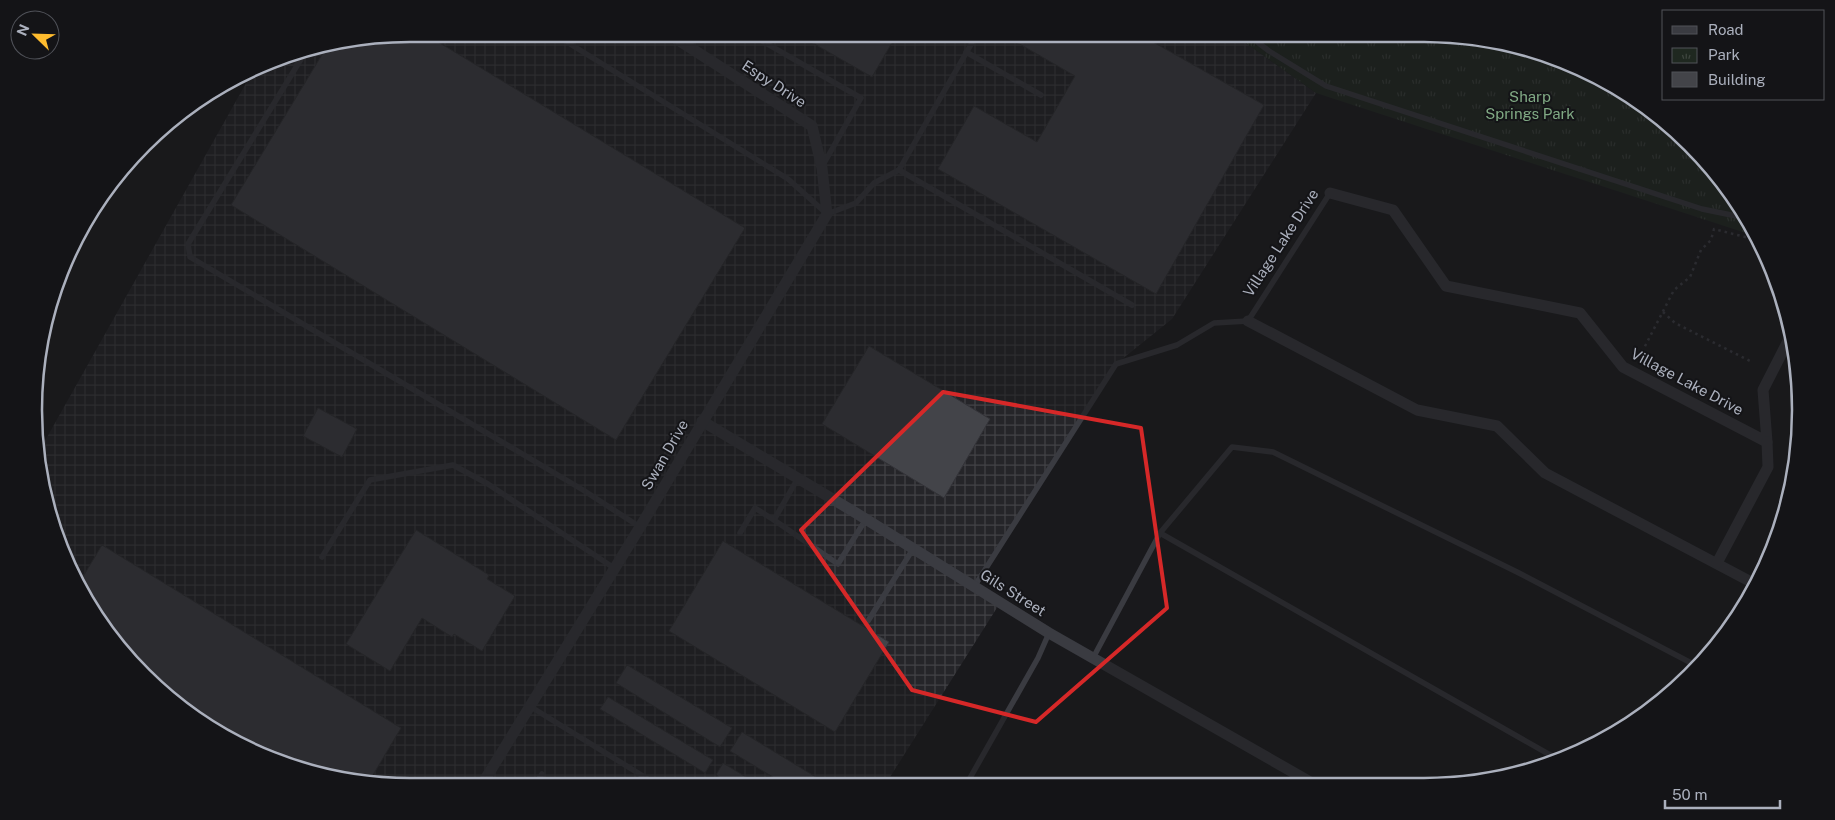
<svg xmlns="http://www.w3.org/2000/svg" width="1835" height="820" font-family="'Public Sans',sans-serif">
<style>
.industrial{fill:url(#industrial-grid)}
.park{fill:url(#park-tufts)}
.building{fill:#434449;stroke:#333338}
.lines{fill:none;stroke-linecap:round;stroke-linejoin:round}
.path{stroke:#404249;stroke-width:2.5;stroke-dasharray:2.5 4;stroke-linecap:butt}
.lane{stroke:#3a3b41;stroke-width:5.5}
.street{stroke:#3a3b41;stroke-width:11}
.marked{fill:none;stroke:#d62828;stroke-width:4;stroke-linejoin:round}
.labels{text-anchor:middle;stroke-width:4;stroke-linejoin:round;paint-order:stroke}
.street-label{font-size:15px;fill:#abb0bd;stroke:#141417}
.park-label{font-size:15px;fill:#80a984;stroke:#141417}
.rim{fill:none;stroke:#abb0bd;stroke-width:2.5}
</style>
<defs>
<pattern id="industrial-grid" width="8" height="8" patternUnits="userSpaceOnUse" patternTransform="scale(1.25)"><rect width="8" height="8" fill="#252529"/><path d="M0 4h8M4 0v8" fill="none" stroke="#424246"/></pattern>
<pattern id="park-tufts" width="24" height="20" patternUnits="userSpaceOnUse" patternTransform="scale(1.25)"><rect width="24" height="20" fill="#1f2820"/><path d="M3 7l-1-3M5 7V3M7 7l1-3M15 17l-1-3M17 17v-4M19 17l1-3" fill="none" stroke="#3d453e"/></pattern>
</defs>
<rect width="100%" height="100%" fill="#19191c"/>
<path class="industrial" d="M 410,34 L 1233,34 L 1316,93 L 1172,319 L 1116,364 L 975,587 L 1000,603 L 885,785 L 410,786 L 289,766 L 222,736 L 84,598 L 54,531 L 37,459 L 37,455 L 254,69 L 289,54 Z"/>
<path class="park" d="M 1233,34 L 1425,34 L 1546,54 L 1613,84 L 1673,127 L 1724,181 L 1758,237 L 1316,93 Z"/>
<g class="building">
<path d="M 410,34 L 425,34 L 745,228 L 616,440 L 231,205 L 326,48 Z"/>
<path d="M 797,34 L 897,34 L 872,77 Z"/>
<path d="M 1005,34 L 1139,34 L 1264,105 L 1156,294 L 938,169 L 974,106 L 1037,142 L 1075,76 L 1004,35 Z"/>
<path d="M 869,346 L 990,419 L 944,498 L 822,424 Z"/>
<path d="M 318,408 L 357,429 L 342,457 L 303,436 Z"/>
<path d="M 416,530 L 489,575 L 487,579 L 515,596 L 482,651 L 454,634 L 452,637 L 422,618 L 390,671 L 346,644 Z"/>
<path d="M 723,541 L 889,642 L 835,732 L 669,631 Z"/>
<path d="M 102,545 L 401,728 L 370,780 L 289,766 L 222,736 L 162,693 L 84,598 L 78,585 Z"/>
<path d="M 627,665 L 732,728 L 720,747 L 616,683 Z"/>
<path d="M 608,697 L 713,760 L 705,773 L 600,709 Z"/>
<path d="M 742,732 L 829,785 L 786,785 L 730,751 Z"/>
<path d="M 723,763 L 759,785 L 732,785 L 716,775 Z"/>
</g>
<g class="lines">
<g class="path">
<path d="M 1663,312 L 1675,323 L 1750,361"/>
<path d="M 1642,352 L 1674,290 L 1690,277 L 1701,250 L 1711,240 L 1714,229 L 1749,238 L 1749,228"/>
</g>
<g class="lane">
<path d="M 554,34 L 788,179 L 827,214 L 856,203 L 874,183 L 899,170 L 977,34"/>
<path d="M 750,34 L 861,98 L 823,165"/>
<path d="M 1247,34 L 1269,51 L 1326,86 L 1702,209 L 1746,218"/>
<path d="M 306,51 L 188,244 L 190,257 L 583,490 L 640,527"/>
<path d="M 966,52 L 1041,95"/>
<path d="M 899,170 L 1132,305"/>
<path d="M 798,478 L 774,520 L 838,564 L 866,519"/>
<path d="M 740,533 L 755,508 L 774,520"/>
<path d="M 1160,533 L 1559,760"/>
<path d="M 322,557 L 370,480 L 453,465 L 488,484 L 614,568"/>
<path d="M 974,587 L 1116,364 L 1177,345 L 1214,323 L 1248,321 L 1330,193"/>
<path d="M 868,621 L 913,549"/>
<path d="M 1093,658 L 1160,533 L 1232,447 L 1273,452 L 1517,572 L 1697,666"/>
<path d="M 531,707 L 651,781"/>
<path d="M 966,785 L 1038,658 L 1049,633"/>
<path d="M 534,786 L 542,774"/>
</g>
<g class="street">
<path d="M 1330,193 L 1393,210 L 1446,286 L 1580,313 L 1623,367 L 1767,442 L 1763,390 L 1792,333"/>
<path d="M 1248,321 L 1417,410 L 1497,426 L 1545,473 L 1755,584"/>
<path d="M 702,421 L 856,513 L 1049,633 L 1312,783"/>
<path d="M 1717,563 L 1768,467 L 1767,442"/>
<path d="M 481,786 L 640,527 L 827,214 L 822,168 L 812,126 L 669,34"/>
</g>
</g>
<path d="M0 0H1835V820H0ZM 943,392 L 1141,428 L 1167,608 L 1036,722 L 912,690 L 801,530 Z" fill="#19191c" fill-opacity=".55" fill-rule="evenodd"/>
<path class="marked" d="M 943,392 L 1141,428 L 1167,608 L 1036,722 L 912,690 L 801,530 Z"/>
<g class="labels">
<g class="street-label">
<text transform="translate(774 84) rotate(33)" y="5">Espy Drive</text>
<text transform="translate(1281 243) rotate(-57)" y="5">Village Lake Drive</text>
<text transform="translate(1687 382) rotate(28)" y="5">Village Lake Drive</text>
<text transform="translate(665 455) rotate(-60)" y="5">Swan Drive</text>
<text transform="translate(1013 593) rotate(32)" y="5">Gils Street</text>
</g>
<g class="park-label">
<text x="1530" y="102">Sharp<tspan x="1530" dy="17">Springs Park</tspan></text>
</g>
</g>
<path d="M0 0H1835V820H0ZM410 42H1424A368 368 0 0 1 1792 410V410A368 368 0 0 1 1424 778H410A368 368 0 0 1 42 410V410A368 368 0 0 1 410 42Z" fill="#141417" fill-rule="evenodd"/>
<path class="rim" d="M410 42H1424A368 368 0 0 1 1792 410V410A368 368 0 0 1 1424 778H410A368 368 0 0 1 42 410V410A368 368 0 0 1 410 42Z"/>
<rect x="1662" y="10" width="162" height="90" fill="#141417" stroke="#505259"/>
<rect x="1672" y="26" width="25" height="8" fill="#3a3b41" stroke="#505259"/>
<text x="1708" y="35" font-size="15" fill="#abb0bd">Road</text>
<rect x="1672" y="48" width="25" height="15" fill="url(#park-tufts)" stroke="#505259"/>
<text x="1708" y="60" font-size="15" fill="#abb0bd">Park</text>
<rect x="1672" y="72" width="25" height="15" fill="#434449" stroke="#505259"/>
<text x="1708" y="85" font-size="15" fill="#abb0bd">Building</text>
<g transform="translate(35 35) rotate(293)"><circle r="24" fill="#141417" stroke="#505259"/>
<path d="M0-4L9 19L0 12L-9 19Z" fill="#ffbc2e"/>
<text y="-8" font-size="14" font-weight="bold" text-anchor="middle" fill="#abb0bd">N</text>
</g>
<path d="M1665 800v8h115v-8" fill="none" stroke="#abb0bd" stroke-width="2.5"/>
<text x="1672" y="800" font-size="15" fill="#abb0bd" stroke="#141417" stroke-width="4" paint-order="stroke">50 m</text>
</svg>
